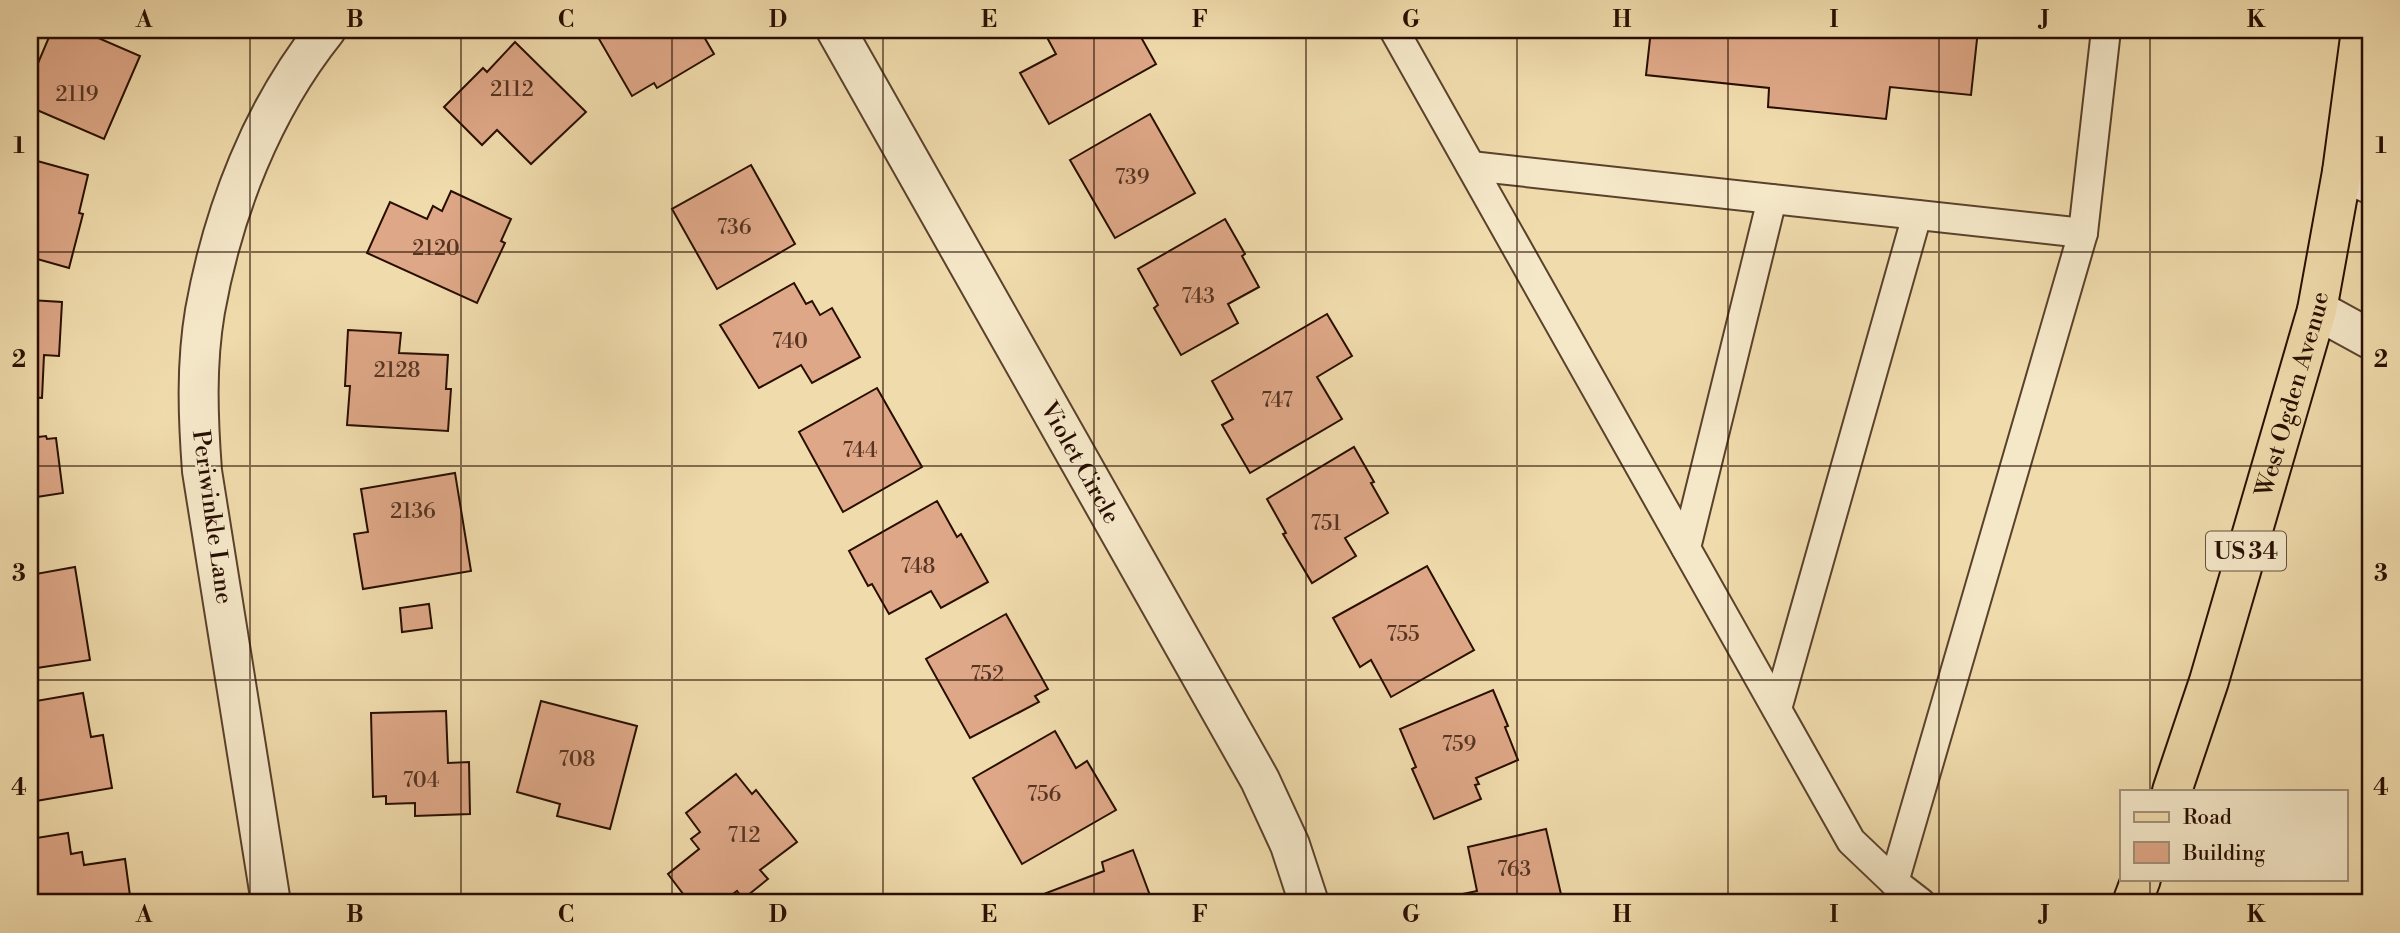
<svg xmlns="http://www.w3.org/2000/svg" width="2400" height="933" font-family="'Libre Bodoni',serif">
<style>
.building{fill:#dea787;stroke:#280e00;stroke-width:2}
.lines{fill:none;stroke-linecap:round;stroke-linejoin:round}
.service-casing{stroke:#5a412b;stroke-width:32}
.minor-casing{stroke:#5a412b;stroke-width:42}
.tertiary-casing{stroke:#5a412b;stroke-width:42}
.primary-casing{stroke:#280e00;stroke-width:42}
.service{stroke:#f5e8c9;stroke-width:28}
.minor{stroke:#f5e8c9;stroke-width:38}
.tertiary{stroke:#f5e8c9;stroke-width:38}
.primary{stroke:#f0dbac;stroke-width:38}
.grid{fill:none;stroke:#280e00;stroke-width:2;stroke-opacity:0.55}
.labels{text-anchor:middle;stroke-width:5;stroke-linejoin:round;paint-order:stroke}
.number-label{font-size:21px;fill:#563422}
.shield{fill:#f5e8c9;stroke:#664f3c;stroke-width:2}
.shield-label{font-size:23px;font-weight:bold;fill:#280e00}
.street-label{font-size:24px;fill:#280e00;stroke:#f5e8c9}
.neatline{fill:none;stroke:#280e00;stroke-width:2.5}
.grid-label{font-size:23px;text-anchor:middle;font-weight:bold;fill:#280e00}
</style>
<rect width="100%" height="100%" fill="#f0dbac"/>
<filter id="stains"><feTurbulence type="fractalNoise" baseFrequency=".00286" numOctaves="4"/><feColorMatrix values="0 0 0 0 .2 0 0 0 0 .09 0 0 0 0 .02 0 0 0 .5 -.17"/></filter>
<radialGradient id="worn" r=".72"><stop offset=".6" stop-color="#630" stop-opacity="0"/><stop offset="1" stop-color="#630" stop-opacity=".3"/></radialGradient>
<g class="building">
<path d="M 52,30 L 80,30 L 140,56 L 104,139 L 30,107 L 30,82 Z"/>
<path d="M 615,30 L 700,30 L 714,54 L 657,88 L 654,83 L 632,96 L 599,39 Z"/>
<path d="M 1043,30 L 1137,30 L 1156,64 L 1049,124 L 1020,73 L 1056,54 Z"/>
<path d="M 1651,30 L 1978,30 L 1971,95 L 1890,87 L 1886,119 L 1768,107 L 1769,88 L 1646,75 Z"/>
<path d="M 515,42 L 586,112 L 531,164 L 497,130 L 482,145 L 444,107 L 483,68 L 487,72 Z"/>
<path d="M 1150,114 L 1195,193 L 1115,238 L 1070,160 Z"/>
<path d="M 30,159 L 88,175 L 79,213 L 83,214 L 69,268 L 30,257 Z"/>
<path d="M 751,165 L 795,244 L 717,289 L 672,209 Z"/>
<path d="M 451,191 L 511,219 L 501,241 L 505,243 L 477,303 L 367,253 L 390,202 L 427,219 L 433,206 L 442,211 Z"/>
<path d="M 1225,219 L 1245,254 L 1242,256 L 1259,287 L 1228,304 L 1238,323 L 1181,355 L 1154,308 L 1158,305 L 1138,269 Z"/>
<path d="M 794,283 L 806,304 L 812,301 L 820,315 L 832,308 L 860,357 L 812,383 L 801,365 L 759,388 L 720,325 Z"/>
<path d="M 30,300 L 62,302 L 59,356 L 44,355 L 42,398 L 30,397 Z"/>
<path d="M 1327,314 L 1352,356 L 1317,377 L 1342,419 L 1250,473 L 1222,425 L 1233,419 L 1212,381 Z"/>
<path d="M 348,330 L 401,333 L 399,353 L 448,355 L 446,389 L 451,389 L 448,431 L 347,425 L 350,386 L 345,386 Z"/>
<path d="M 877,388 L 922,467 L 843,512 L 799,432 Z"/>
<path d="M 46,436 L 47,439 L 56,438 L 63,493 L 30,498 L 30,438 Z"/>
<path d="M 1354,447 L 1374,482 L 1371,483 L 1388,513 L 1345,538 L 1356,556 L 1312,583 L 1283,534 L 1286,533 L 1267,499 Z"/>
<path d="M 455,473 L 471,571 L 363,589 L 354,534 L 368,532 L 361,489 Z"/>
<path d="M 937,501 L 957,537 L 961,534 L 988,582 L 941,608 L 931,591 L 889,614 L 872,584 L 868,586 L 849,551 Z"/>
<path d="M 1427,566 L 1474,650 L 1391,697 L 1371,660 L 1360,667 L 1333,618 Z"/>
<path d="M 75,567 L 90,660 L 30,669 L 30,575 Z"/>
<path d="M 429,604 L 432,628 L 402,632 L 400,608 Z"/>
<path d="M 1006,614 L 1048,689 L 1035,696 L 1039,702 L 970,738 L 926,659 Z"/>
<path d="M 1493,690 L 1508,726 L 1505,727 L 1518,760 L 1476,778 L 1479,784 L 1475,785 L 1481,799 L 1434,819 L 1412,769 L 1416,767 L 1400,729 Z"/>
<path d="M 83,693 L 91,737 L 103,735 L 112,788 L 30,802 L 30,702 Z"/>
<path d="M 541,701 L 637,726 L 610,829 L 557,816 L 560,804 L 517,792 Z"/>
<path d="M 446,711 L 448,763 L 469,762 L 470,814 L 415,816 L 415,803 L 386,804 L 386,796 L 373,797 L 371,713 Z"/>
<path d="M 1055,731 L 1076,768 L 1087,761 L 1116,810 L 1022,864 L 973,778 Z"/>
<path d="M 736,774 L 752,794 L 756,790 L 797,842 L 760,870 L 768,879 L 743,899 L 737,891 L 721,903 L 690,903 L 668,874 L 699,849 L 691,839 L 700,832 L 686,813 Z"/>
<path d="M 1546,829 L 1563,903 L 1454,903 L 1453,896 L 1477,891 L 1468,847 Z"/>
<path d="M 68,833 L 71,854 L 82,852 L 84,865 L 125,859 L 131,903 L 30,903 L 30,839 Z"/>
<path d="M 1133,850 L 1151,898 L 1154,897 L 1157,903 L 1044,903 L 1041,895 L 1104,871 L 1102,862 Z"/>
</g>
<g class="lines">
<defs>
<g id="service">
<path d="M 1394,30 L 1851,841 L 1894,882 L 1921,903"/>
<path d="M 1471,166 L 2083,233"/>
<path d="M 1686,548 L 1772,199"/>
<path d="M 1777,709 L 1917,215"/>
<path d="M 1894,882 L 2083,233 L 2106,30"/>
</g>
<g id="minor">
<path id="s1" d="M 836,30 L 1260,780 L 1290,845 L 1309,903"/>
<path d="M 271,903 L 202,471 C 198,418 196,364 205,311 C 223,211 262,110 326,30"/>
</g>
<g id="tertiary">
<path d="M 2342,172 L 2370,184"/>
<path d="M 2317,310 L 2370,339"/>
</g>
<g id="primary">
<path id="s2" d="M 2172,791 L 2209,681 L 2317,310 L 2342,172 L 2361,30"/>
<path d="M 2132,903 L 2141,879"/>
</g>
</defs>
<use href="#service" class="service-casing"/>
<use href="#minor" class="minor-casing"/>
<use href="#tertiary" class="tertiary-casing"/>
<use href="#primary" class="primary-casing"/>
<use href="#service" class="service"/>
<use href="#minor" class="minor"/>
<use href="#tertiary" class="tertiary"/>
<use href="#primary" class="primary"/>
</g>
<path class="grid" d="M 250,30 L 250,903M 461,30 L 461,903M 672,30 L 672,903M 883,30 L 883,903M 1094,30 L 1094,903M 1306,30 L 1306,903M 1517,30 L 1517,903M 1728,30 L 1728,903M 1939,30 L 1939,903M 2150,30 L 2150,791M 30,252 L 2370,252M 30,466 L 2370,466M 30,680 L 2370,680M 2150,879 L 2150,903"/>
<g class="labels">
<g class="number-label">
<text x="512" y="96">2112</text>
<text x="77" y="101">2119</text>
<text x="1132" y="184">739</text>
<text x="734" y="234">736</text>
<text x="436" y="255">2120</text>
<text x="1198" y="303">743</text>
<text x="790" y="348">740</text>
<text x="397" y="377">2128</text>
<text x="1277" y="407">747</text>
<text x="860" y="457">744</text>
<text x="413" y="518">2136</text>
<text x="1326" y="530">751</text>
<text x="918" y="573">748</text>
<text x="1403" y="641">755</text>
<text x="987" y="681">752</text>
<text x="1459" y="751">759</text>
<text x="577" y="766">708</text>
<text x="421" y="787">704</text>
<text x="1044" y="801">756</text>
<text x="744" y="842">712</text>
<text x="1514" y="876">763</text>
</g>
<rect class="shield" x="2206" y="531.5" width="80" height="39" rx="5"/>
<g class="shield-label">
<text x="2246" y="559">US 34</text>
</g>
<g class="street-label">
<text dy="8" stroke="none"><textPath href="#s2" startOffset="415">West Ogden Avenue</textPath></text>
<text dy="8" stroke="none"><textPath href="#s1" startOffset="497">Violet Circle</textPath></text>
<text transform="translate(213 517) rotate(82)" y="8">Periwinkle Lane</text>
</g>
</g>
<rect width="2400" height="933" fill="none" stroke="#f0dbac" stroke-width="77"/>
<rect x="2120" y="790" width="228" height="91" fill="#f5e8c9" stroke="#a39179" stroke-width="2"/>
<rect x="2134" y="812" width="35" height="10" fill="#f0dbac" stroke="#a39179" stroke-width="2"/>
<text x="2183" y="824" font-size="21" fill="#280e00">Road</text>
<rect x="2134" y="842" width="35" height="21" fill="#dea787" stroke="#a39179" stroke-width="2"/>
<text x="2183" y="860" font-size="21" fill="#280e00">Building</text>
<rect x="38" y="38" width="2324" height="856" class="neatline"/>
<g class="grid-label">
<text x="144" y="27">A</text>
<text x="355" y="27">B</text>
<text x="566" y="27">C</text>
<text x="778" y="27">D</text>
<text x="989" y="27">E</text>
<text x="1200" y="27">F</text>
<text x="1411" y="27">G</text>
<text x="1622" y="27">H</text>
<text x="1834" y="27">I</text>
<text x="2045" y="27">J</text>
<text x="2256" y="27">K</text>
<text x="19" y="153">1</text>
<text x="2381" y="153">1</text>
<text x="19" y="367">2</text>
<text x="2381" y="367">2</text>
<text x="19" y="581">3</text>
<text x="2381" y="581">3</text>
<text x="19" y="795">4</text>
<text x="2381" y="795">4</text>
<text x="144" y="922">A</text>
<text x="355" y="922">B</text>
<text x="566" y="922">C</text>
<text x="778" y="922">D</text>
<text x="989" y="922">E</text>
<text x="1200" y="922">F</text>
<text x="1411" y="922">G</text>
<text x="1622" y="922">H</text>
<text x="1834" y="922">I</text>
<text x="2045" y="922">J</text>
<text x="2256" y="922">K</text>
</g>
<rect width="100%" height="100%" filter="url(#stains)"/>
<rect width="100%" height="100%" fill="url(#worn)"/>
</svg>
